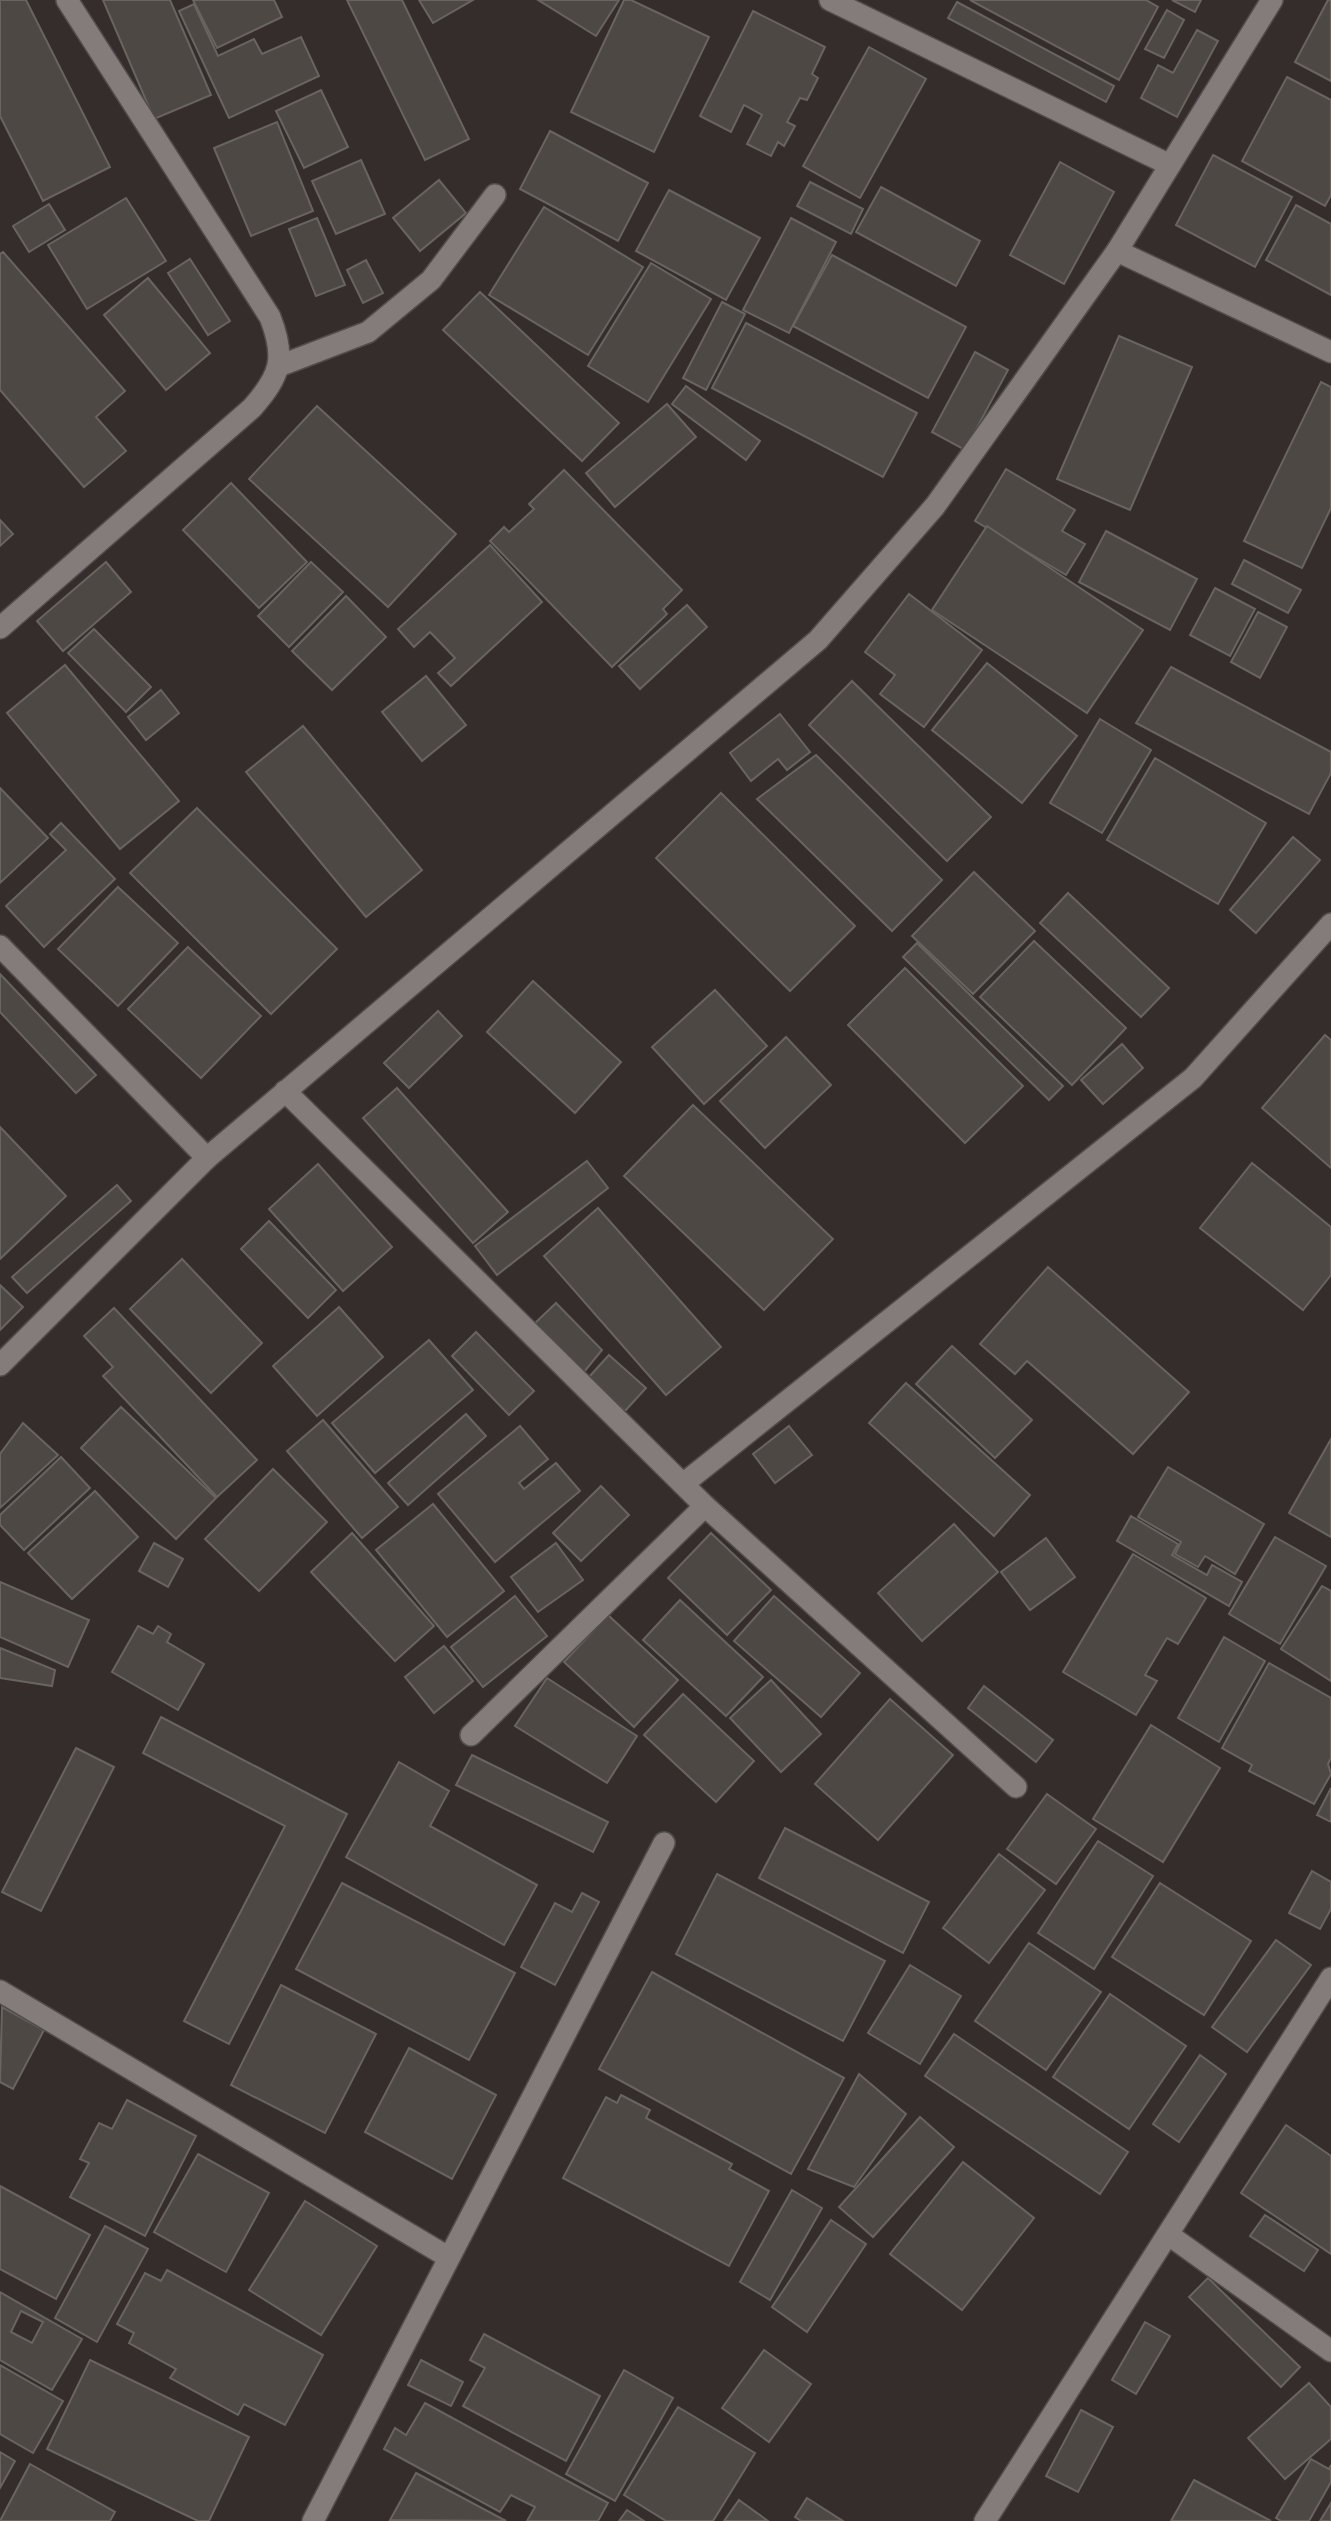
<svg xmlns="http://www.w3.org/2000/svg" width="1331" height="2521" font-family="Raleway,sans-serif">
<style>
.building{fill:#4d4844;stroke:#696460;stroke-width:2;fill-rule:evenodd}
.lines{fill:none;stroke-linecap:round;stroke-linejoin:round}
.street-casing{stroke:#504c4b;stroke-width:24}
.street{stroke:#847c7a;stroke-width:21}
</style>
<rect width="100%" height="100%" fill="#342d2c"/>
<g class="building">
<path d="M 0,0 L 26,0 L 110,167 L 43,201 L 0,116 Z"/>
<path d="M 103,0 L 170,0 L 211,95 L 154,119 Z"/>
<path d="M 193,0 L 274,0 L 282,17 L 217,48 Z"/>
<path d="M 347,0 L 402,0 L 469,139 L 425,160 Z"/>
<path d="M 419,0 L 473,0 L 433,23 Z"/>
<path d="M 538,0 L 619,0 L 596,36 Z"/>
<path d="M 624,0 L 631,0 L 709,37 L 654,152 L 571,112 Z"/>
<path d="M 970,0 L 1146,0 L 1158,7 L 1119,80 Z"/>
<path d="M 1172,0 L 1201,0 L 1195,12 Z"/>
<path d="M 1328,0 L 1331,0 L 1331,81 L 1295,62 Z"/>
<path d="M 957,2 L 1114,86 L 1106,102 L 948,18 Z"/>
<path d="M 194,4 L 218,56 L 254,39 L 262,54 L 301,37 L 319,76 L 229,118 L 179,11 Z"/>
<path d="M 1167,10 L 1184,20 L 1164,58 L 1145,49 Z"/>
<path d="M 753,11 L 825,47 L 812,74 L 818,78 L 807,100 L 800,98 L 787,122 L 795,126 L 784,146 L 778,142 L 771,156 L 747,144 L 762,115 L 744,105 L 731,132 L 700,116 Z"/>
<path d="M 1197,30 L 1218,41 L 1177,117 L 1141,98 L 1158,65 L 1173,73 Z"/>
<path d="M 869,47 L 926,79 L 860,198 L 803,166 Z"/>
<path d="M 1287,77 L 1331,100 L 1331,195 L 1325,206 L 1242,161 Z"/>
<path d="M 321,90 L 348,147 L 304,168 L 276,111 Z"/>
<path d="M 277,122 L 313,211 L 251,236 L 214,148 Z"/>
<path d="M 550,131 L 648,183 L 618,241 L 520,189 Z"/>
<path d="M 1213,155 L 1292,197 L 1255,267 L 1176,225 Z"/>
<path d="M 361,160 L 385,214 L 336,234 L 312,181 Z"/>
<path d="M 1060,162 L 1114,192 L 1064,284 L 1010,255 Z"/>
<path d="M 439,180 L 466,213 L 420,251 L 393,218 Z"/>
<path d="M 810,182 L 863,209 L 851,234 L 797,206 Z"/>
<path d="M 881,187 L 980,241 L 956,286 L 856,232 Z"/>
<path d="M 669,190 L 760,238 L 726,300 L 636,251 Z"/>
<path d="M 126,198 L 166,261 L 87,309 L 48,245 Z"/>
<path d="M 49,204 L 65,230 L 29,252 L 13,226 Z"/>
<path d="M 1296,205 L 1331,224 L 1331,295 L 1266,260 Z"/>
<path d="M 544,207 L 643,267 L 588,355 L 489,295 Z"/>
<path d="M 317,218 L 345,285 L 316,296 L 289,229 Z"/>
<path d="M 791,218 L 836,242 L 789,333 L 743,310 Z"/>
<path d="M 3,252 L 125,391 L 96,417 L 126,451 L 84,487 L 0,390 L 0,254 Z"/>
<path d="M 832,255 L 966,327 L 928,398 L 793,326 Z"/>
<path d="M 190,259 L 230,321 L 208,335 L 168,273 Z"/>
<path d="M 366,260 L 383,293 L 363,303 L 347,270 Z"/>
<path d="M 651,263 L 711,299 L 648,402 L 588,366 Z"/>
<path d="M 148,278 L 210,353 L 166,390 L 104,315 Z"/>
<path d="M 480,292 L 619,423 L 582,461 L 443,330 Z"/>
<path d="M 722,302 L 745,314 L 706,390 L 683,378 Z"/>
<path d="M 746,323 L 917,413 L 883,477 L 712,388 Z"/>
<path d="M 1119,336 L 1192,367 L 1130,510 L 1057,479 Z"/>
<path d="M 975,352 L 1008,370 L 965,450 L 932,432 Z"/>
<path d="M 1321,382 L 1331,387 L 1331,508 L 1302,568 L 1244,541 Z"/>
<path d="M 686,386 L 760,441 L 746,460 L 672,404 Z"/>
<path d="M 667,404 L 696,437 L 615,507 L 586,473 Z"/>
<path d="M 317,406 L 456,534 L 388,607 L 249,479 Z"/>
<path d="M 1006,469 L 1075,510 L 1062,531 L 1085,544 L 1066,575 L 975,521 Z"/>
<path d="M 564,470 L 682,590 L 663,609 L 667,614 L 612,667 L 490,541 L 504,527 L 509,532 L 534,509 L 529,504 Z"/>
<path d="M 231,483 L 307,562 L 259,608 L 183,530 Z"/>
<path d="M 0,520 L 13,534 L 0,546 Z"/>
<path d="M 987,526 L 1143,630 L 1087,713 L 932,610 Z"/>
<path d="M 1106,531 L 1197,579 L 1170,630 L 1079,582 Z"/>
<path d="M 490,545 L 542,602 L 451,686 L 438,673 L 455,658 L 430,632 L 414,647 L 398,629 Z"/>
<path d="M 1244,560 L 1301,590 L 1288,613 L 1232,584 Z"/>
<path d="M 106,562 L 131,592 L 63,651 L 37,621 Z"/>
<path d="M 311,562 L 343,592 L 289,647 L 258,616 Z"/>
<path d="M 1215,588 L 1255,609 L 1230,656 L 1190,635 Z"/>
<path d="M 909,594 L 982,650 L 924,727 L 880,694 L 895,675 L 865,652 Z"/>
<path d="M 346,596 L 386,637 L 332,690 L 292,651 Z"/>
<path d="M 687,605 L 707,627 L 640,689 L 619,666 Z"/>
<path d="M 1258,612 L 1287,627 L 1260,678 L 1231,662 Z"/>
<path d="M 94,629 L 151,687 L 126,712 L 68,653 Z"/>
<path d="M 987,663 L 1077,736 L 1022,803 L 932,730 Z"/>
<path d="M 65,665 L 179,801 L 120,849 L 7,713 Z"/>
<path d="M 1171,667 L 1331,752 L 1331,773 L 1309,814 L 1136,723 Z"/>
<path d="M 426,676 L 466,725 L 422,761 L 382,712 Z"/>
<path d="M 852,681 L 991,817 L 947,861 L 809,725 Z"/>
<path d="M 161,690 L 179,713 L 146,740 L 128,717 Z"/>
<path d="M 780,714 L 810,752 L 787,770 L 778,759 L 751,781 L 730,753 Z"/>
<path d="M 1100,719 L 1151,750 L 1102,833 L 1050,803 Z"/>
<path d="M 303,726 L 422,870 L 366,917 L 246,772 Z"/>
<path d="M 816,755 L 942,880 L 892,931 L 757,799 Z"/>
<path d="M 1155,758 L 1266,823 L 1218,904 L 1107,840 Z"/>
<path d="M 0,788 L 48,838 L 0,883 Z"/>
<path d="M 721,793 L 855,926 L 790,991 L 656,858 Z"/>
<path d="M 197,808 L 337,949 L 271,1014 L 130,873 Z"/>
<path d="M 61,823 L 115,879 L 44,947 L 6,906 L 66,850 L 50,834 Z"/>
<path d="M 1293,837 L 1320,860 L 1256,933 L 1230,910 Z"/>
<path d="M 974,872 L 1035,931 L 973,994 L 912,936 Z"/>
<path d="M 118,887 L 178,943 L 118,1006 L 58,949 Z"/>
<path d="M 1068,893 L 1169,988 L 1141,1017 L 1040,923 Z"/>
<path d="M 1034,941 L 1126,1028 L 1072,1085 L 980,997 Z"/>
<path d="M 917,943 L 1063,1086 L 1049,1100 L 903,957 Z"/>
<path d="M 188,947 L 261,1016 L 201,1078 L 128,1009 Z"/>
<path d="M 905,968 L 1023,1086 L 965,1143 L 848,1025 Z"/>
<path d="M 0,974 L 96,1075 L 76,1093 L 0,1012 Z"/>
<path d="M 533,981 L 621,1062 L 575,1113 L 487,1032 Z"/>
<path d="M 715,990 L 767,1046 L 704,1104 L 652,1047 Z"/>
<path d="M 438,1011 L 462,1036 L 409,1088 L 384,1063 Z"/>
<path d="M 1325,1035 L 1331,1040 L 1331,1168 L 1262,1108 Z"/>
<path d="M 786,1037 L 831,1085 L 765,1148 L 720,1101 Z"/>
<path d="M 1122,1044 L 1143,1068 L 1103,1104 L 1081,1080 Z"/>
<path d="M 397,1088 L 508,1212 L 473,1243 L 363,1118 Z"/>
<path d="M 693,1105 L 833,1239 L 764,1310 L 624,1176 Z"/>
<path d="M 0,1127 L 66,1196 L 0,1259 Z"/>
<path d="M 587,1161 L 608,1188 L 497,1275 L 475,1246 Z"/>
<path d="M 1252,1163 L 1331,1227 L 1331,1275 L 1303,1310 L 1200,1228 Z"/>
<path d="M 318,1164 L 392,1247 L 343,1291 L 269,1209 Z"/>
<path d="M 117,1185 L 131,1201 L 27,1293 L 12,1277 Z"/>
<path d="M 598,1208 L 721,1347 L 666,1395 L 544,1256 Z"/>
<path d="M 269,1221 L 336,1290 L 308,1318 L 241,1249 Z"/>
<path d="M 182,1259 L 262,1343 L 211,1393 L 130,1309 Z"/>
<path d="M 1048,1267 L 1189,1392 L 1133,1454 L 1027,1361 L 1015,1374 L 980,1344 Z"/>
<path d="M 0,1285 L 23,1307 L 0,1330 Z"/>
<path d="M 556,1303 L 602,1350 L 580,1377 L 533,1325 Z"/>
<path d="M 339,1307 L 383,1357 L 317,1416 L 273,1366 Z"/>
<path d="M 114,1308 L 257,1460 L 217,1497 L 103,1376 L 113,1367 L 84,1336 Z"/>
<path d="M 476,1332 L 534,1391 L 509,1415 L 452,1356 Z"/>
<path d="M 429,1340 L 473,1390 L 375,1473 L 332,1423 Z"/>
<path d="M 952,1346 L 1032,1420 L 995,1458 L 916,1384 Z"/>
<path d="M 609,1355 L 646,1388 L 625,1411 L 588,1378 Z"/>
<path d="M 906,1383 L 1030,1495 L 994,1536 L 869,1423 Z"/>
<path d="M 121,1407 L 216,1498 L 176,1539 L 81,1448 Z"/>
<path d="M 466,1414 L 486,1436 L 408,1505 L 388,1483 Z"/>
<path d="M 323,1420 L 398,1507 L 362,1538 L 287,1451 Z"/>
<path d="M 23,1423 L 58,1455 L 0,1508 L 0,1454 Z"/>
<path d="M 520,1426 L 548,1459 L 519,1483 L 524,1489 L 556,1463 L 580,1491 L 495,1562 L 438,1494 Z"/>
<path d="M 789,1426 L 812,1455 L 775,1483 L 753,1454 Z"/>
<path d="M 1331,1439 L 1331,1537 L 1289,1513 Z"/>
<path d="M 61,1457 L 90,1488 L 24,1550 L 0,1525 L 0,1515 Z"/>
<path d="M 1168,1467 L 1264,1524 L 1235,1574 L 1205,1556 L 1198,1567 L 1175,1554 L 1181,1542 L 1138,1517 Z"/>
<path d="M 273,1469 L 327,1522 L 259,1591 L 205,1539 Z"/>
<path d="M 601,1486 L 629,1515 L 581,1561 L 553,1533 Z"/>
<path d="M 95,1491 L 138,1537 L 72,1599 L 28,1553 Z"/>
<path d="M 433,1504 L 504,1591 L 447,1637 L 376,1550 Z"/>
<path d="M 1131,1516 L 1178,1544 L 1172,1555 L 1207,1575 L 1212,1565 L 1242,1582 L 1229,1606 L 1117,1541 Z"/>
<path d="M 954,1524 L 998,1572 L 922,1641 L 878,1593 Z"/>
<path d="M 352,1533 L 434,1626 L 395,1661 L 311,1572 Z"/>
<path d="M 711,1533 L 771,1590 L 727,1635 L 668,1578 Z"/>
<path d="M 1275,1537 L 1326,1566 L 1280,1644 L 1229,1614 Z"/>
<path d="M 1046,1538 L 1075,1577 L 1030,1610 L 1001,1572 Z"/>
<path d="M 154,1543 L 183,1559 L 168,1587 L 139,1571 Z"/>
<path d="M 556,1543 L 583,1580 L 538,1612 L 511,1577 Z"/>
<path d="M 1133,1554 L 1206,1598 L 1178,1644 L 1167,1638 L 1145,1675 L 1157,1681 L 1136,1715 L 1063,1672 Z"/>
<path d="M 0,1582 L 89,1620 L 68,1667 L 0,1637 Z"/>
<path d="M 1322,1586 L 1331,1591 L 1331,1681 L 1281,1649 Z"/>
<path d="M 515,1596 L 547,1636 L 483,1687 L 451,1647 Z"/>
<path d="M 774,1596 L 860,1673 L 821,1717 L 734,1641 Z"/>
<path d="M 680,1600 L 763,1677 L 726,1716 L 643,1640 Z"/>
<path d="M 608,1615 L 678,1680 L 634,1727 L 564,1662 Z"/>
<path d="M 138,1626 L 153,1634 L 158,1626 L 171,1634 L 167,1642 L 204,1664 L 178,1710 L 112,1672 Z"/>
<path d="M 1224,1637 L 1265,1661 L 1219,1742 L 1178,1718 Z"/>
<path d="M 444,1646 L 473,1681 L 434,1713 L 405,1677 Z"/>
<path d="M 0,1648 L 55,1670 L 52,1686 L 0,1678 Z"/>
<path d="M 1269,1663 L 1331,1698 L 1331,1758 L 1328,1764 L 1331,1774 L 1314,1804 L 1249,1771 L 1252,1765 L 1222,1748 Z"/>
<path d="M 547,1678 L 637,1736 L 607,1783 L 515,1726 Z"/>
<path d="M 771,1680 L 821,1734 L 781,1772 L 730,1718 Z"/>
<path d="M 984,1686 L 1053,1740 L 1036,1762 L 968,1708 Z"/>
<path d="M 683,1694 L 754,1761 L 716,1802 L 644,1735 Z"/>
<path d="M 890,1699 L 953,1755 L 878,1840 L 815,1784 Z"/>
<path d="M 161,1717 L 347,1814 L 229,2044 L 184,2021 L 285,1826 L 143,1753 Z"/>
<path d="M 1151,1725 L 1220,1768 L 1163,1862 L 1093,1819 Z"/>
<path d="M 76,1748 L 114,1767 L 41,1911 L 2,1892 Z"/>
<path d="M 472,1755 L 608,1822 L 593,1852 L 456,1785 Z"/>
<path d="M 399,1762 L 449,1791 L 430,1826 L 537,1885 L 504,1945 L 346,1857 Z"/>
<path d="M 1331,1788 L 1331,1822 L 1317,1815 Z"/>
<path d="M 1047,1794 L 1096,1829 L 1056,1884 L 1007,1849 Z"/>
<path d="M 785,1828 L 929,1902 L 903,1953 L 759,1878 Z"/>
<path d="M 1098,1841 L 1153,1876 L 1094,1969 L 1038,1933 Z"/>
<path d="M 999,1854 L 1045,1890 L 989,1963 L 943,1928 Z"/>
<path d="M 1312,1871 L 1331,1882 L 1331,1909 L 1320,1929 L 1289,1913 Z"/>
<path d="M 717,1874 L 885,1961 L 843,2041 L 676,1954 Z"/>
<path d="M 342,1883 L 515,1973 L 469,2060 L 296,1969 Z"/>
<path d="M 1160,1883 L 1251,1941 L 1204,2015 L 1112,1957 Z"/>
<path d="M 582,1893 L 599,1902 L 555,1985 L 521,1967 L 555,1903 L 572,1912 Z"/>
<path d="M 1276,1940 L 1311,1965 L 1247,2052 L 1212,2027 Z"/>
<path d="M 1029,1943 L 1101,1992 L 1046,2070 L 975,2021 Z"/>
<path d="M 910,1965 L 961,1996 L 920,2064 L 868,2033 Z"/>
<path d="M 652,1972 L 844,2078 L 791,2174 L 599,2069 Z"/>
<path d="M 281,1985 L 376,2034 L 325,2133 L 231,2085 Z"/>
<path d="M 1110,1994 L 1186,2046 L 1129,2129 L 1053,2077 Z"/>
<path d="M 2,2007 L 44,2030 L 13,2089 L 0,2082 Z"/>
<path d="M 954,2034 L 1128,2152 L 1100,2194 L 925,2076 Z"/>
<path d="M 409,2048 L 496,2095 L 452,2179 L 365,2132 Z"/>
<path d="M 1200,2055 L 1226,2074 L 1179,2142 L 1153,2124 Z"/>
<path d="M 859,2074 L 906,2114 L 854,2187 L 808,2169 Z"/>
<path d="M 621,2095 L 650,2110 L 646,2118 L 732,2164 L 729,2169 L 769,2191 L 729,2266 L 563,2178 L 606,2097 L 617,2103 Z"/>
<path d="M 127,2100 L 196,2136 L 145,2236 L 70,2197 L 89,2163 L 80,2159 L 99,2123 L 112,2129 Z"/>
<path d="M 920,2117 L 954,2147 L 873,2237 L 839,2207 Z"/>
<path d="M 1286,2125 L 1331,2156 L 1331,2254 L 1241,2193 Z"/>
<path d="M 198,2154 L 269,2193 L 226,2272 L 154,2232 Z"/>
<path d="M 963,2162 L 1034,2218 L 962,2310 L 890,2254 Z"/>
<path d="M 0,2186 L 90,2235 L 56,2299 L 0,2269 Z"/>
<path d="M 792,2190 L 822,2208 L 770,2300 L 740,2282 Z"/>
<path d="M 305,2201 L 377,2246 L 321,2335 L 249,2290 Z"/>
<path d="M 1265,2215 L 1318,2250 L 1304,2271 L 1250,2236 Z"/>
<path d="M 831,2220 L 866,2244 L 807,2332 L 772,2307 Z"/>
<path d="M 105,2226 L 148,2249 L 97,2342 L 55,2318 Z"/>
<path d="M 167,2270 L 323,2355 L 285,2425 L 244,2404 L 238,2415 L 170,2378 L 176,2369 L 129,2343 L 134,2333 L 117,2324 L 145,2273 L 161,2281 Z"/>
<path d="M 1208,2278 L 1300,2367 L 1281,2387 L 1189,2297 Z"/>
<path d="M 0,2292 L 82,2339 L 52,2390 L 0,2360 ZM 21,2311 L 43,2322 L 32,2343 L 11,2332 Z"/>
<path d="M 1145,2322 L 1170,2336 L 1136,2394 L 1112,2380 Z"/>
<path d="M 484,2334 L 600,2396 L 566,2461 L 463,2406 L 485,2368 L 470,2360 Z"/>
<path d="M 764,2350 L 811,2384 L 769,2442 L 722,2408 Z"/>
<path d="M 90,2360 L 249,2437 L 209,2521 L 198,2521 L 47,2449 Z"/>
<path d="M 421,2360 L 463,2382 L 451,2406 L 408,2385 Z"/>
<path d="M 0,2365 L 63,2401 L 33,2453 L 0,2434 Z"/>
<path d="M 624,2370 L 673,2398 L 615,2501 L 566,2474 Z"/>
<path d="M 1309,2383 L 1331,2407 L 1331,2439 L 1285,2479 L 1248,2438 Z"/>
<path d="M 425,2403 L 608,2503 L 598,2521 L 527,2521 L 535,2507 L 511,2495 L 500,2512 L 384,2449 L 395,2428 L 406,2435 Z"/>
<path d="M 678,2407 L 755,2453 L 713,2521 L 666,2521 L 624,2495 Z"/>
<path d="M 1081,2410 L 1113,2427 L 1078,2492 L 1046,2476 Z"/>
<path d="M 0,2452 L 15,2461 L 0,2488 Z"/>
<path d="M 1311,2459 L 1329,2469 L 1331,2465 L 1331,2482 L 1309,2521 L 1281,2521 L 1276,2518 Z"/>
<path d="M 30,2464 L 115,2512 L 110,2521 L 0,2521 Z"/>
<path d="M 416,2473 L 506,2521 L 390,2520 Z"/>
<path d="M 1194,2480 L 1271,2521 L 1171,2521 Z"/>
<path d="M 807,2498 L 843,2521 L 801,2521 L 795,2517 Z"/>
<path d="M 739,2500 L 768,2521 L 724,2521 Z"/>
<path d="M 1331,2503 L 1331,2521 L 1320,2521 Z"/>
<path d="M 627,2510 L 644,2521 L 619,2521 Z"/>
</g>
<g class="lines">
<defs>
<g id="street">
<path d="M 830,0 L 1170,165"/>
<path d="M 1117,251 L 1331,352"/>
<path d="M 279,366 L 368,332 L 431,280 L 495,195"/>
<path d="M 0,628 L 252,408 C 281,375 286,358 270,317 L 67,0"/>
<path d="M 0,946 L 207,1158"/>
<path d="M 285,1091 L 705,1506 L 1016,1787"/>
<path d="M 0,1365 L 207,1158 L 818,640 L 935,506 L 1117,251 L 1272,0"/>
<path d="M 683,1484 L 1193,1078 L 1331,924"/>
<path d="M 471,1735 L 705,1506"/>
<path d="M 0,1991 L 448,2257"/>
<path d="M 1169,2235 L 1331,2351"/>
<path d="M 313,2521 L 664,1843"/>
<path d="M 985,2521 L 1331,1978"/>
</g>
</defs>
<use href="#street" class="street-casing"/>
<use href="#street" class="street"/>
</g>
</svg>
